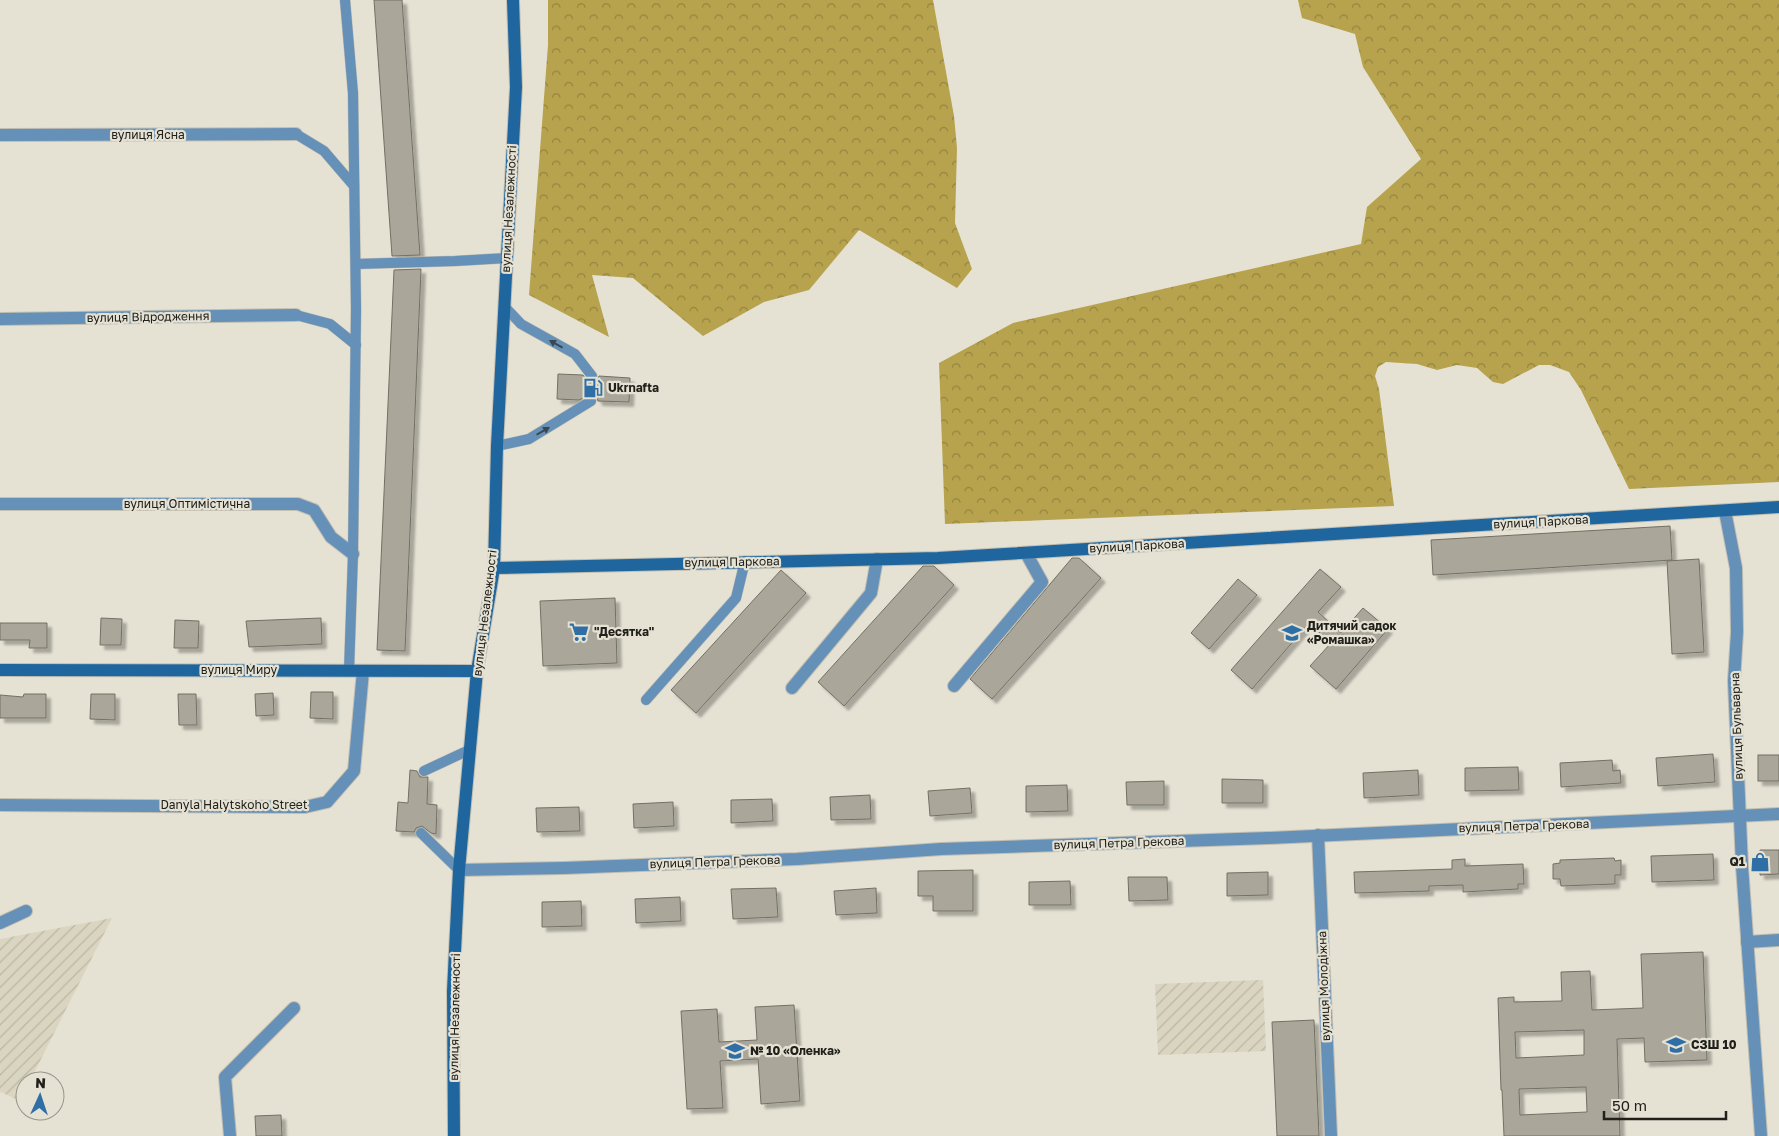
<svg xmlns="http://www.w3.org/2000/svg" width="1779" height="1136" font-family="'Golos Text',sans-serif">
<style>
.industrial{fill:url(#industrial-furrows)}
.forest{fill:url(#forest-crowns)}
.building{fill:#aaa699;stroke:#737064;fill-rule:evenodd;filter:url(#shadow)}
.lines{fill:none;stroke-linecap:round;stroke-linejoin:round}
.lane-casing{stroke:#c2bfb3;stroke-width:11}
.street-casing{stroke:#c2bfb3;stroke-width:14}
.secondary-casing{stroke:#c2bfb3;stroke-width:14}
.lane{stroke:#6590b7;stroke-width:10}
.street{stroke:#6590b7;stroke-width:12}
.secondary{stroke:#1f669f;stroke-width:12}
.oneway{fill:#394752}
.labels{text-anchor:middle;stroke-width:4.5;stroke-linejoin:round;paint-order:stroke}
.street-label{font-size:12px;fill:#21201b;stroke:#e5e2d4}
.poi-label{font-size:12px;font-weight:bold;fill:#21201b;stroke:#e5e2d4;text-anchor:start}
</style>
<defs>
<pattern id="industrial-furrows" width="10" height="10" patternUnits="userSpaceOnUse" patternTransform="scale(1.25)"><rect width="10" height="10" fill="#dad5c1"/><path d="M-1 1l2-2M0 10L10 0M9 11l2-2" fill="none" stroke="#bbb7a5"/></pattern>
<pattern id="forest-crowns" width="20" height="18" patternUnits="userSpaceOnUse" patternTransform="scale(1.25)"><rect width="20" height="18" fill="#b7a24d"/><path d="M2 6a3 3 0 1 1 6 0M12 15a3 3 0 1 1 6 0" fill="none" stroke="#94843f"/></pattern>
<filter id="shadow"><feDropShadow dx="4.5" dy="4.5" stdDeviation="1" flood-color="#0004"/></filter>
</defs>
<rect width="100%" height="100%" fill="#e5e2d4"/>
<g class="industrial">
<path d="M 112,918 L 30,1081 L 25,1081 L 25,1091 L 20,1101 L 1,1092 L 0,1093 L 0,939 Z"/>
<path d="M 1263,980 L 1266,1051 L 1158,1055 L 1155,984 Z"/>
</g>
<g class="forest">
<path d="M 548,0 L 933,0 L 954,116 L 957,148 L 955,223 L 972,269 L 957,288 L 859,230 L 809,290 L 764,302 L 703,336 L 633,278 L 592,275 L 609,337 L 529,295 L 548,45 Z"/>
<path d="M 1298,0 L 1779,0 L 1779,482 L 1629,489 L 1581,390 L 1569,372 L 1550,365 L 1539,365 L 1503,384 L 1493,382 L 1477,368 L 1457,365 L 1437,370 L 1417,364 L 1386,362 L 1378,367 L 1375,376 L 1379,389 L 1394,506 L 945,524 L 939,363 L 1013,323 L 1361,244 L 1367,207 L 1421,159 L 1363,67 L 1355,34 L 1302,18 Z"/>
</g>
<g class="building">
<path d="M 374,0 L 402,0 L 420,255 L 392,256 Z"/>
<path d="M 421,269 L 405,651 L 377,650 L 394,270 Z"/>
<path d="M 558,374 L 583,375 L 587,381 L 592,383 L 597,381 L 599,376 L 630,378 L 629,402 L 598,401 L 597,397 L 591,394 L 579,400 L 557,399 Z"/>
<path d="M 1670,526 L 1672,560 L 1433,575 L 1431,540 Z"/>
<path d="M 1072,558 L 1079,558 L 1101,578 L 992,699 L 970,679 Z"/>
<path d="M 1699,559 L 1704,652 L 1672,654 L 1667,561 Z"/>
<path d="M 923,566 L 934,566 L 954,585 L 844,706 L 818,682 Z"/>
<path d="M 1320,569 L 1341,587 L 1318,612 L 1341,633 L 1363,608 L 1388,629 L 1336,689 L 1310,666 L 1331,643 L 1309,623 L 1252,689 L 1231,670 Z"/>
<path d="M 781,570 L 806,593 L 696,713 L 671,690 Z"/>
<path d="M 1238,579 L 1257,595 L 1209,649 L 1191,633 Z"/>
<path d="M 615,598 L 617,663 L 543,666 L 540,601 Z"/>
<path d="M 101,618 L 122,619 L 121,645 L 100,645 Z"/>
<path d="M 321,618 L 322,644 L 249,647 L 246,621 Z"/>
<path d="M 175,620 L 199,621 L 198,648 L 174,648 Z"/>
<path d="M 0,623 L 47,623 L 47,648 L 29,648 L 30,640 L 0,640 Z"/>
<path d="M 311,692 L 333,692 L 333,719 L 310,718 Z"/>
<path d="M 273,693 L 274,715 L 256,716 L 255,694 Z"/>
<path d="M 24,694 L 46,694 L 46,718 L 0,718 L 0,695 L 23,697 Z"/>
<path d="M 91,694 L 115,694 L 115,720 L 90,719 Z"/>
<path d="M 178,694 L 196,694 L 197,725 L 179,725 Z"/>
<path d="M 1713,754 L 1715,782 L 1658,786 L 1656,758 Z"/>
<rect x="1758" y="755" width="21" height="26"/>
<path d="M 1612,760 L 1613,771 L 1620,770 L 1621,783 L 1561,787 L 1560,763 Z"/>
<path d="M 1518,767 L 1519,790 L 1465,791 L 1465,768 Z"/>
<path d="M 410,770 L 417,771 L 420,777 L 428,777 L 427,804 L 437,805 L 436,834 L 431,833 L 422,826 L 416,828 L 414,832 L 396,831 L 398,802 L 408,803 Z"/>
<path d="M 1418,770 L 1419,795 L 1364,798 L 1363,773 Z"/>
<path d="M 1222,779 L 1263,780 L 1263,803 L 1222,803 Z"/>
<path d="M 1164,781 L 1164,805 L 1127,805 L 1126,782 Z"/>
<path d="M 1067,785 L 1068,811 L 1026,812 L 1026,786 Z"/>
<path d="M 970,788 L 972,813 L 930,816 L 928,791 Z"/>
<path d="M 870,795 L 871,819 L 831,820 L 830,797 Z"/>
<path d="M 772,799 L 773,821 L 731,823 L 731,800 Z"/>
<path d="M 673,802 L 674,826 L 634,828 L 633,804 Z"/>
<path d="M 579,807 L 580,831 L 537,832 L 536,808 Z"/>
<path d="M 1760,850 L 1779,850 L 1779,874 L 1760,875 Z"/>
<path d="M 1713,854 L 1714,880 L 1652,882 L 1651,856 Z"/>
<path d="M 1614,858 L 1615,861 L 1621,860 L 1621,875 L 1615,875 L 1615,884 L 1561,886 L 1560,879 L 1553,879 L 1553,864 L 1560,863 L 1560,860 Z"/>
<path d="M 1465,859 L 1465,866 L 1523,864 L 1524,884 L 1518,884 L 1518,889 L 1463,892 L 1463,885 L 1429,886 L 1429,891 L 1355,893 L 1354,872 L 1452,869 L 1452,860 Z"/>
<path d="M 973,870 L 973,911 L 933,911 L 933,896 L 918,896 L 918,871 Z"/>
<path d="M 1268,872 L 1268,895 L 1227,896 L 1227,873 Z"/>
<path d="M 1128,877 L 1167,877 L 1168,900 L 1129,901 Z"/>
<path d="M 1070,881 L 1071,905 L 1029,905 L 1029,882 Z"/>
<path d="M 776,888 L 778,917 L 733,919 L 731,889 Z"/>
<path d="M 876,888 L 877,913 L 836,915 L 834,891 Z"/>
<path d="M 680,897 L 681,921 L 636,923 L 635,899 Z"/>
<path d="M 581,901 L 582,926 L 542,927 L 542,902 Z"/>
<path d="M 1703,952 L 1707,1060 L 1645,1062 L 1644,1038 L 1617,1039 L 1620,1136 L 1504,1136 L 1502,1090 L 1501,1090 L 1498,998 L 1514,997 L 1514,1002 L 1562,1001 L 1561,972 L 1590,971 L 1592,1010 L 1643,1008 L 1641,954 ZM 1584,1030 L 1584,1055 L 1516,1058 L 1515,1032 ZM 1586,1087 L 1587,1112 L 1520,1115 L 1519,1089 Z"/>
<path d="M 794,1005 L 800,1101 L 761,1104 L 758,1059 L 720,1061 L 723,1108 L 687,1109 L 681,1011 L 717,1009 L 719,1042 L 757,1040 L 755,1007 Z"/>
<path d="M 1314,1020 L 1319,1136 L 1277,1136 L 1272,1022 Z"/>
<path d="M 281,1115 L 282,1136 L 256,1136 L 255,1116 Z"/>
</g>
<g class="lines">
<defs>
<g id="lane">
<path d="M 345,0 L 353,93 L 356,309 L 353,554 L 349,671"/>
<path d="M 296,134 L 324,151 L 354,186"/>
<path d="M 356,264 L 455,261 L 507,258"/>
<path d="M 504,306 L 521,324 L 575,354 L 592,376"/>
<path d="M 296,315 L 330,324 L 356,345"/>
<path d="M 497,446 L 529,439 L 591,401"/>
<path d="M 646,700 L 736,598 L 745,561"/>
<path d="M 424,771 L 469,750"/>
<path d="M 421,833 L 459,870"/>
</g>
<g id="street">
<path d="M 0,135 L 296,134"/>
<path d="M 0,319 L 296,315"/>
<path d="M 0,504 L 298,504 L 314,510 L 331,537 L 353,554"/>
<path d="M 1725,511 L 1736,568 L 1737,632 L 1734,681 L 1742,866 L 1761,1136"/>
<path d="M 954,686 L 1042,582 L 1026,553"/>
<path d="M 792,688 L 871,593 L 877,559"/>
<path d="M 0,805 L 305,807 L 327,802 L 354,771 L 363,671"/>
<path d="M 1318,835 L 1331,1136"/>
<path d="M 459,870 L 564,868 L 797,859 L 941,849 L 1268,838 L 1779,814"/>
<path d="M 0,923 L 26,911"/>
<path d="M 1747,942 L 1779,940"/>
<path d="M 230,1136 L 225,1077 L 294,1008"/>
</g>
<g id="secondary">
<path d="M 494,568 L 938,558 L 1779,507"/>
<path d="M 0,670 L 477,671"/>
<path d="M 454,1136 L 453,991 L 459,870 L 477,671 L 494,568 L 497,446 L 516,87 L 513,0"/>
</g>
</defs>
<use href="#lane" class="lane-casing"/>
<use href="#street" class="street-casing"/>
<use href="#secondary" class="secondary-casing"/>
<use href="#lane" class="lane"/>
<use href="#street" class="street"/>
<use href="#secondary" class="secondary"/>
</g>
<defs><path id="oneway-solid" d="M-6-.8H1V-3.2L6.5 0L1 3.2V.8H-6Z" transform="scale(1.25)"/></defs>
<g class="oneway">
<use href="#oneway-solid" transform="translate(556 344) rotate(-151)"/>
<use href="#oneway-solid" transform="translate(543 431) rotate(-30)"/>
</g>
<defs>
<symbol id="fuel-bare" viewBox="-9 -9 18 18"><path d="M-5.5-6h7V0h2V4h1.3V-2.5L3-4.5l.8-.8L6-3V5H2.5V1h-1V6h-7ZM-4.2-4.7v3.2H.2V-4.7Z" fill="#2f6fa6" stroke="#e5e2d4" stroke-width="2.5" paint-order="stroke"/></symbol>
<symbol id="supermarket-bare" viewBox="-9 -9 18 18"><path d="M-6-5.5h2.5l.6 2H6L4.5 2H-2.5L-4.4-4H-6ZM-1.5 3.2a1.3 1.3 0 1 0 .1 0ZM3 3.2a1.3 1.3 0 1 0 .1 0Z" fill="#2f6fa6" stroke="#e5e2d4" stroke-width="2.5" paint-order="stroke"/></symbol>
<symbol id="school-bare" viewBox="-9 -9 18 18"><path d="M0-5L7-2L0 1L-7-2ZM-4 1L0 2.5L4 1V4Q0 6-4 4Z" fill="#2f6fa6" stroke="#e5e2d4" stroke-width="2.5" paint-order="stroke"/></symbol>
<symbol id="shop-bare" viewBox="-9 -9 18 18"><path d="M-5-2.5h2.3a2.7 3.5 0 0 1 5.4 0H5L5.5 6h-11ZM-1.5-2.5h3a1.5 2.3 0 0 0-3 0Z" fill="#2f6fa6" stroke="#e5e2d4" stroke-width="2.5" paint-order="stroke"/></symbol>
</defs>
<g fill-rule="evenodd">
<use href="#fuel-bare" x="579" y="374" width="28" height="28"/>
<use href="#supermarket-bare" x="565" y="618" width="28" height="28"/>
<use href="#school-bare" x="1278" y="619" width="28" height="28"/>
<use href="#shop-bare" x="1746" y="848" width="28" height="28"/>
<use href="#school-bare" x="1662" y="1031" width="28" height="28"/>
<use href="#school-bare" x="721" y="1037" width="28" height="28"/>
</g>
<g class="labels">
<g class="street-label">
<text x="148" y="139">вулиця Ясна</text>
<text transform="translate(509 209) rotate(-87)" y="4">вулиця Незалежності</text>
<text transform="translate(148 317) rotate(-1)" y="4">вулиця Відродження</text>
<text x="187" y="508">вулиця Оптимістична</text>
<text transform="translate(1541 522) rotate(-3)" y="4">вулиця Паркова</text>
<text transform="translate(1137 546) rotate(-3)" y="4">вулиця Паркова</text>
<text transform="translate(732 562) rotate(-1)" y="4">вулиця Паркова</text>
<text transform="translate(485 613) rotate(-83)" y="4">вулиця Незалежності</text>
<text x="239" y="674">вулиця Миру</text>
<text transform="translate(1737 726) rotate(-92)" y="4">вулиця Бульварна</text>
<text x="234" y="809">Danyla Halytskoho Street</text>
<text transform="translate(1524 826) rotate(-2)" y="4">вулиця Петра Грекова</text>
<text transform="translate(1119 843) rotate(-2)" y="4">вулиця Петра Грекова</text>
<text transform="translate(715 862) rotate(-2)" y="4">вулиця Петра Грекова</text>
<text transform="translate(1324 986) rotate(-92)" y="4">вулиця Молодіжна</text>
<text transform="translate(455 1017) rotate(-89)" y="4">вулиця Незалежності</text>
</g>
<g class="poi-label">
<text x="608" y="392">Ukrnafta</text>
<text x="1307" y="630">Дитячий садок<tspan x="1307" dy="14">«Ромашка»</tspan></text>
<text x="594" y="636">"Десятка"</text>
<text x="1745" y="866" text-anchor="end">Q1</text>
<text x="1691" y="1049">СЗШ 10</text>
<text x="750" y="1055">№ 10 «Оленка»</text>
</g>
</g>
<g transform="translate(40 1096) rotate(3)"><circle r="24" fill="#e5e2d4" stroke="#97948a"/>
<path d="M0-4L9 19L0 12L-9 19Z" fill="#2f6fa6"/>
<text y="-8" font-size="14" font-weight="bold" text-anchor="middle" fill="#21201b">N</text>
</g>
<path d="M1604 1111v8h122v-8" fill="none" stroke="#21201b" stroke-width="2.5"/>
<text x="1612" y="1111" font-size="15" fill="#21201b" stroke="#e5e2d4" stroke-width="4" paint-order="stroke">50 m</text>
</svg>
